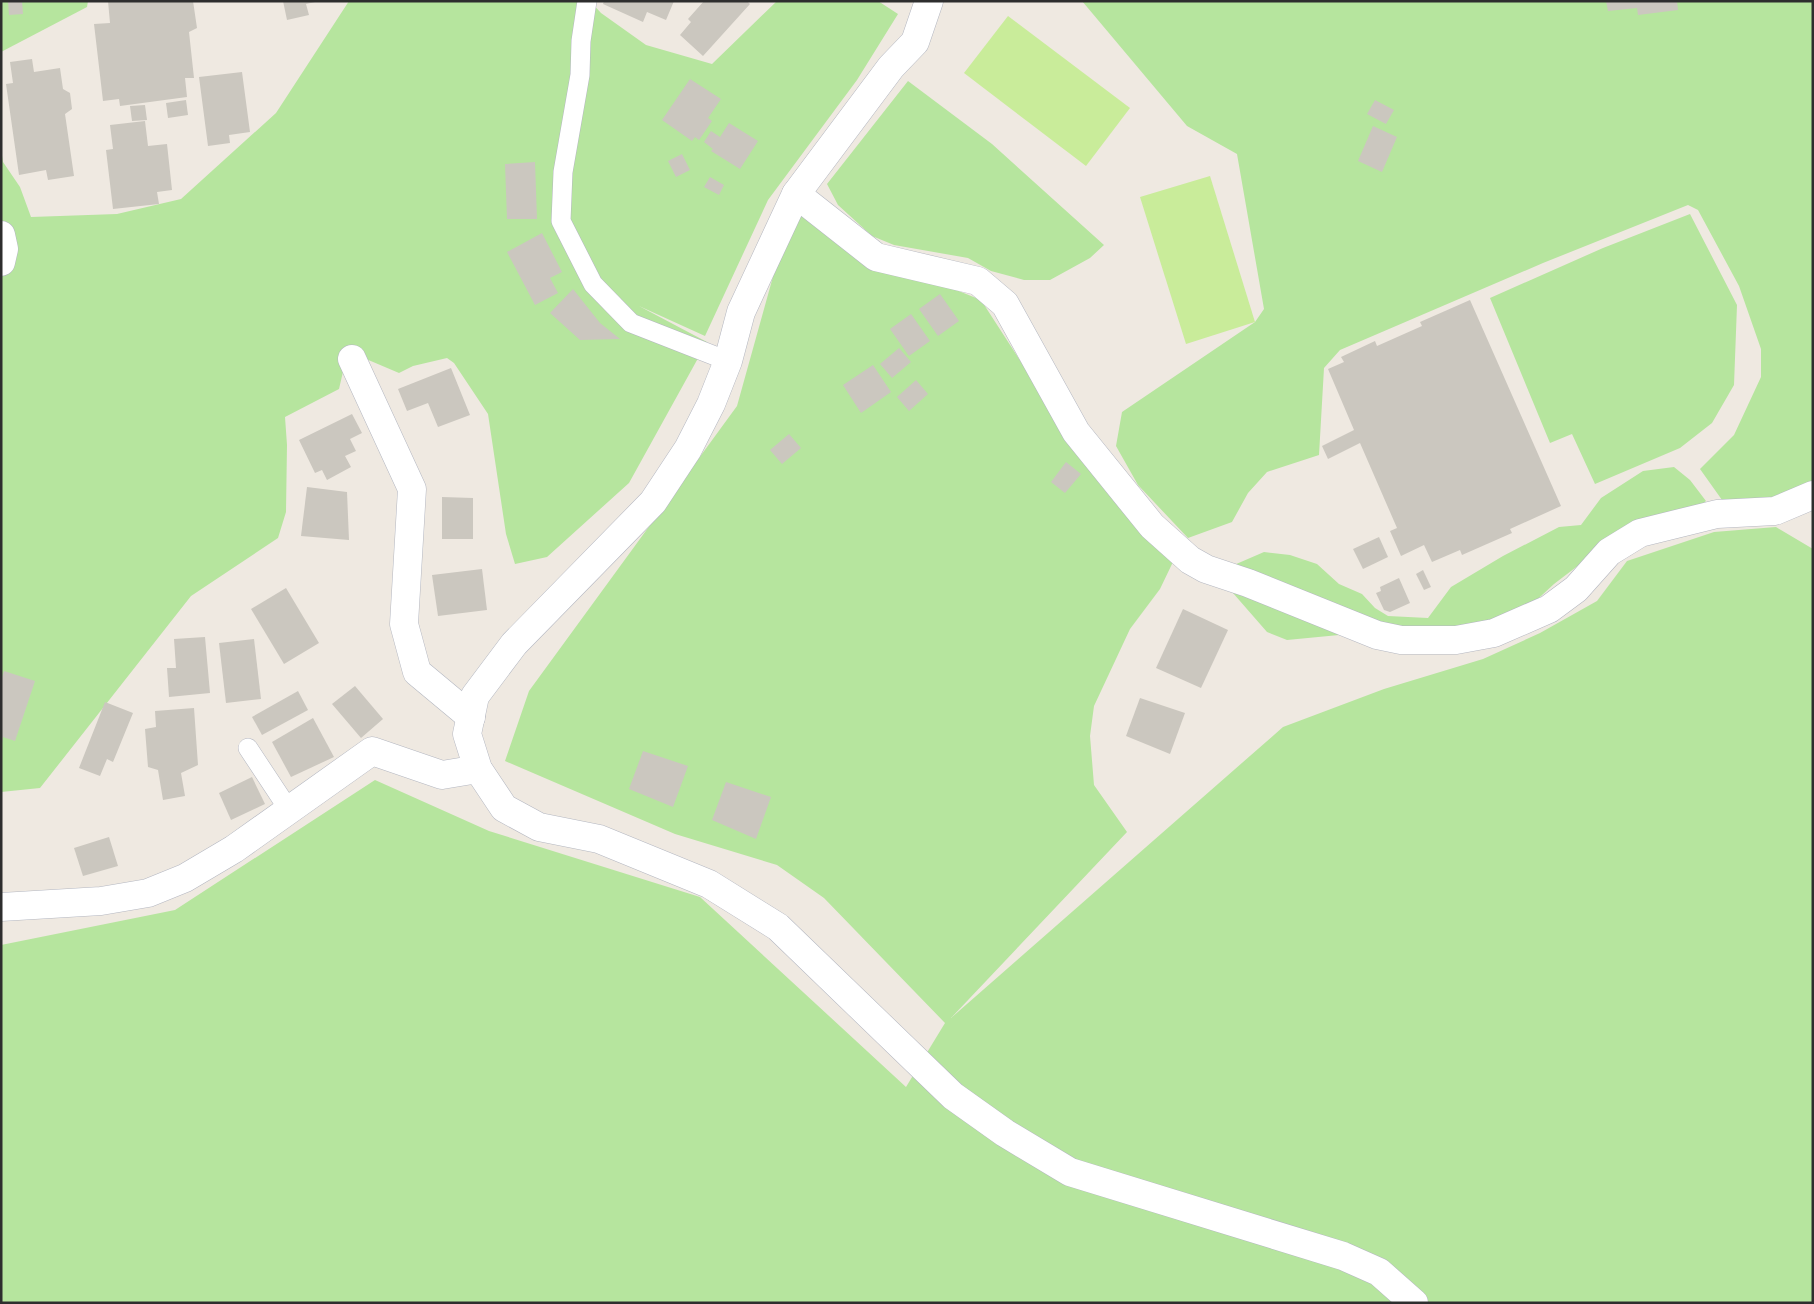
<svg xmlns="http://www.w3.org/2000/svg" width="1814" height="1304" font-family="Signika,sans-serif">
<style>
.green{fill:#b6e59e}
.pitch{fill:#c9ec9a}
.building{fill:#cbc7bf}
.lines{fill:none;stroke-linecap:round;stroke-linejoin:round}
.service-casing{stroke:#b4b7c1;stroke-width:20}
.minor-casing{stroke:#b4b7c1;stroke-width:29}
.tertiary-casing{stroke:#b4b7c1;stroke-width:29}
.service{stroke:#fff;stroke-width:19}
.minor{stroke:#fff;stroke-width:28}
.tertiary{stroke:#fff;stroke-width:28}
</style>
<rect width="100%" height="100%" fill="#efe9e1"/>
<g class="green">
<path d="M 1,1 L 88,1 L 87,7 L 1,52 Z"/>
<path d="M 349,1 L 590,1 L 601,13 L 646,45 L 712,64 L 777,1 L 878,1 L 898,14 L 857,80 L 768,200 L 705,336 L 639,306 L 707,342 L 629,483 L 547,557 L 515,564 L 506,534 L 488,414 L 454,363 L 447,358 L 413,366 L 399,373 L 359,356 L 345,363 L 339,389 L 285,417 L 287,445 L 286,512 L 278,538 L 191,596 L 40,788 L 1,792 L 1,149 L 3,162 L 20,187 L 31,217 L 117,214 L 181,199 L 276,113 Z"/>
<path d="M 1082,1 L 1813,1 L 1813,482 L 1784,498 L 1727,507 L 1700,469 L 1734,435 L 1761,377 L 1761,349 L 1739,286 L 1698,210 L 1688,205 L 1543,263 L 1340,350 L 1324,368 L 1319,455 L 1267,472 L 1248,493 L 1232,522 L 1188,538 L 1138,485 L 1116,446 L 1122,412 L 1255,322 L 1264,309 L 1237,154 L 1187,126 Z"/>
<path d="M 908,81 L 992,144 L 1104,245 L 1090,258 L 1050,280 L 1024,280 L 991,271 L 968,258 L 894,245 L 872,236 L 838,205 L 827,184 Z"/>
<path d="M 796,194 L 924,277 L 981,300 L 1043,396 L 1172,552 L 1172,564 L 1160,589 L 1130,629 L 1094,706 L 1090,736 L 1094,785 L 1127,832 L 951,1018 L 1283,727 L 1384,689 L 1483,659 L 1540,633 L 1597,601 L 1627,561 L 1714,532 L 1776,527 L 1813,549 L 1813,1303 L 1,1303 L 1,945 L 175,910 L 375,780 L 489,831 L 700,897 L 906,1087 L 945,1023 L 824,898 L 777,865 L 675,834 L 505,761 L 529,691 L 737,406 Z"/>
<path d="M 1690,214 L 1737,305 L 1734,385 L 1712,423 L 1680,448 L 1595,484 L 1572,434 L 1550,443 L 1490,298 L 1603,248 Z"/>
<path d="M 1674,467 L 1690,480 L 1706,501 L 1696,510 L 1605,545 L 1554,584 L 1528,608 L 1492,624 L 1424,637 L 1379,627 L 1339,635 L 1287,640 L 1267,632 L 1226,585 L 1227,568 L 1264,552 L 1290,555 L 1317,564 L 1339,584 L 1362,594 L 1375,608 L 1388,616 L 1428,618 L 1451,587 L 1503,556 L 1559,527 L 1581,525 L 1601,498 L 1643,471 Z"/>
</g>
<g class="pitch">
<path d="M 1008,16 L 1130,108 L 1086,166 L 964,73 Z"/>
<path d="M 1210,176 L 1255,322 L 1186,344 L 1140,197 Z"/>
</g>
<g class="building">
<path d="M 8,1 L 22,1 L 23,14 L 9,15 Z"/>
<path d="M 108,1 L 193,1 L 197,28 L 189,32 L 194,78 L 185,78 L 187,97 L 120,106 L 119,99 L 103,101 L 94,24 L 110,23 Z"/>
<path d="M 283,1 L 315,1 L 315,2 L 306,4 L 309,15 L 287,20 Z"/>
<path d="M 604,1 L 674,1 L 666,20 L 647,12 L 643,22 L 603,4 Z"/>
<path d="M 704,1 L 747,1 L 750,4 L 703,56 L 680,35 L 691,22 L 688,19 Z"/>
<path d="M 1606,1 L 1677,1 L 1678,10 L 1638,15 L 1637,8 L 1608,11 Z"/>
<path d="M 32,59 L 34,72 L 60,68 L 63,89 L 70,93 L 72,109 L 65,114 L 74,176 L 48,180 L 46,170 L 19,175 L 6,84 L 13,83 L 10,62 Z"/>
<path d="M 242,72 L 250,132 L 229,135 L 230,143 L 208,146 L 199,77 Z"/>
<path d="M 690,79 L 721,99 L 708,118 L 712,121 L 699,140 L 695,137 L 692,141 L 662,120 Z"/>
<path d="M 186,100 L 188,115 L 168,118 L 166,103 Z"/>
<path d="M 1375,100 L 1394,110 L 1386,124 L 1367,114 Z"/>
<path d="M 145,105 L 147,120 L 132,121 L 130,106 Z"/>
<path d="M 145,121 L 148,146 L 167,144 L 172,190 L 157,192 L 159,204 L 113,209 L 106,150 L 113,149 L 110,125 Z"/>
<path d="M 729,123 L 758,141 L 740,169 L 711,151 L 713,149 L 704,142 L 711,131 L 720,137 Z"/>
<path d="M 1373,126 L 1397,137 L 1382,172 L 1358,161 Z"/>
<path d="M 682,154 L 690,170 L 676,177 L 668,161 Z"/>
<path d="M 535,162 L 537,219 L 507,219 L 505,164 Z"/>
<path d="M 710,177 L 724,185 L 719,195 L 704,187 Z"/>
<path d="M 542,233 L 562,272 L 550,278 L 558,293 L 535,305 L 507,252 Z"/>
<path d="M 573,289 L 600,323 L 620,339 L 580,340 L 550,313 Z"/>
<path d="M 940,294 L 959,321 L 938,336 L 919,309 Z"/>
<path d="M 1470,300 L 1561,506 L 1510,529 L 1512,533 L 1462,555 L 1460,550 L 1432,562 L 1424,545 L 1401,556 L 1390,531 L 1397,528 L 1360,443 L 1328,459 L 1322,446 L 1354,430 L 1328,369 L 1344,362 L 1341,357 L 1375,341 L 1377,346 L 1422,326 L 1420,322 Z"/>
<path d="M 911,314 L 930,341 L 909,356 L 890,329 Z"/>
<path d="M 899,348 L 911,362 L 892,378 L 880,364 Z"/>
<path d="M 873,365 L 891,392 L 861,413 L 843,385 Z"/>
<path d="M 451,368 L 470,415 L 438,427 L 428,403 L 407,411 L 398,389 Z"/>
<path d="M 916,380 L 928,394 L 909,411 L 897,397 Z"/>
<path d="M 352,414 L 362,433 L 350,439 L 356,451 L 345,456 L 351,467 L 327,480 L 322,470 L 315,473 L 299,440 Z"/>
<path d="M 789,434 L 801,448 L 782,464 L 770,450 Z"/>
<path d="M 1066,462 L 1081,474 L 1065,493 L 1051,482 Z"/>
<path d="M 307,487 L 347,492 L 349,540 L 301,536 Z"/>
<path d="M 442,497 L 473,498 L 473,539 L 442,539 Z"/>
<path d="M 1379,537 L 1388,557 L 1363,569 L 1353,549 Z"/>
<path d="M 482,569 L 487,610 L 438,616 L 432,575 Z"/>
<path d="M 1423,570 L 1431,587 L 1424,590 L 1416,574 Z"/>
<path d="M 1399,578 L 1410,603 L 1390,612 L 1384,610 L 1376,593 L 1381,591 L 1380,587 Z"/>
<path d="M 286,588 L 319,643 L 284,664 L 251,609 Z"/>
<path d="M 1183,609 L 1228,630 L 1201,688 L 1156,668 Z"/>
<path d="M 205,637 L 210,693 L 169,697 L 167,668 L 176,668 L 174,639 Z"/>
<path d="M 254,639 L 261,699 L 226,703 L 219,643 Z"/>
<path d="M 4,671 L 35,681 L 15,741 L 3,737 L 2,743 L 1,680 Z"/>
<path d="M 355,686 L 383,719 L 361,738 L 332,704 Z"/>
<path d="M 298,691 L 308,710 L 262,735 L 252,717 Z"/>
<path d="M 1140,698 L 1185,713 L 1170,754 L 1126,736 Z"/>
<path d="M 105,702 L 133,713 L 113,762 L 107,759 L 100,776 L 79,768 Z"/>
<path d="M 194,708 L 198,765 L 181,773 L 185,796 L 163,800 L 158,770 L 148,767 L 145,729 L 156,727 L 155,711 Z"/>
<path d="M 313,718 L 334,757 L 291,777 L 272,742 Z"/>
<path d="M 643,751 L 688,766 L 673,807 L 629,789 Z"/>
<path d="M 252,777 L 265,804 L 231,820 L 219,793 Z"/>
<path d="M 726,782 L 771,797 L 756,839 L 712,820 Z"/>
<path d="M 109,837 L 118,866 L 83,876 L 74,848 Z"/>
</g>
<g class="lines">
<defs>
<g id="service">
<path d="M 587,1 L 581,41 L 580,75 L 563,172 L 561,221 L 593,284 L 631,323 L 728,361"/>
<path d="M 248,748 L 289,810"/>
</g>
<g id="minor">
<path d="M 796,194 L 876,257 L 978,281 L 1005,304 L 1076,432 L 1152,526 L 1190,560 L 1206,569 L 1248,583 L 1377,635 L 1401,640 L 1456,640 L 1494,633 L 1549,609 L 1576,589 L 1609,552 L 1640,533 L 1717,514 L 1775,511 L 1813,495"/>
<path d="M 1,235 L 4,249 L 1,262"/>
<path d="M 352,359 L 412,489 L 404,624 L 417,672 L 471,717"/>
<path d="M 1,907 L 101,901 L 148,893 L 185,878 L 234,849 L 372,751 L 442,775 L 478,769"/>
</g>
<path id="tertiary" d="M 929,1 L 915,42 L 891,67 L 796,194 L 741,312 L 728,361 L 711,404 L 688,449 L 653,502 L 514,644 L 475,696 L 467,734 L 478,769 L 504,808 L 539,827 L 599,839 L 709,884 L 778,927 L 953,1096 L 1005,1133 L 1070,1172 L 1343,1256 L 1379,1272 L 1414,1303"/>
</defs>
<use href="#service" class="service-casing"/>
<use href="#minor" class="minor-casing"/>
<use href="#tertiary" class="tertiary-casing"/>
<use href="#service" class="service"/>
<use href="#minor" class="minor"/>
<use href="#tertiary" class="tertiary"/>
</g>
<rect width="1814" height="1304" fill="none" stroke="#2e2e2e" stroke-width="5"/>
</svg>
